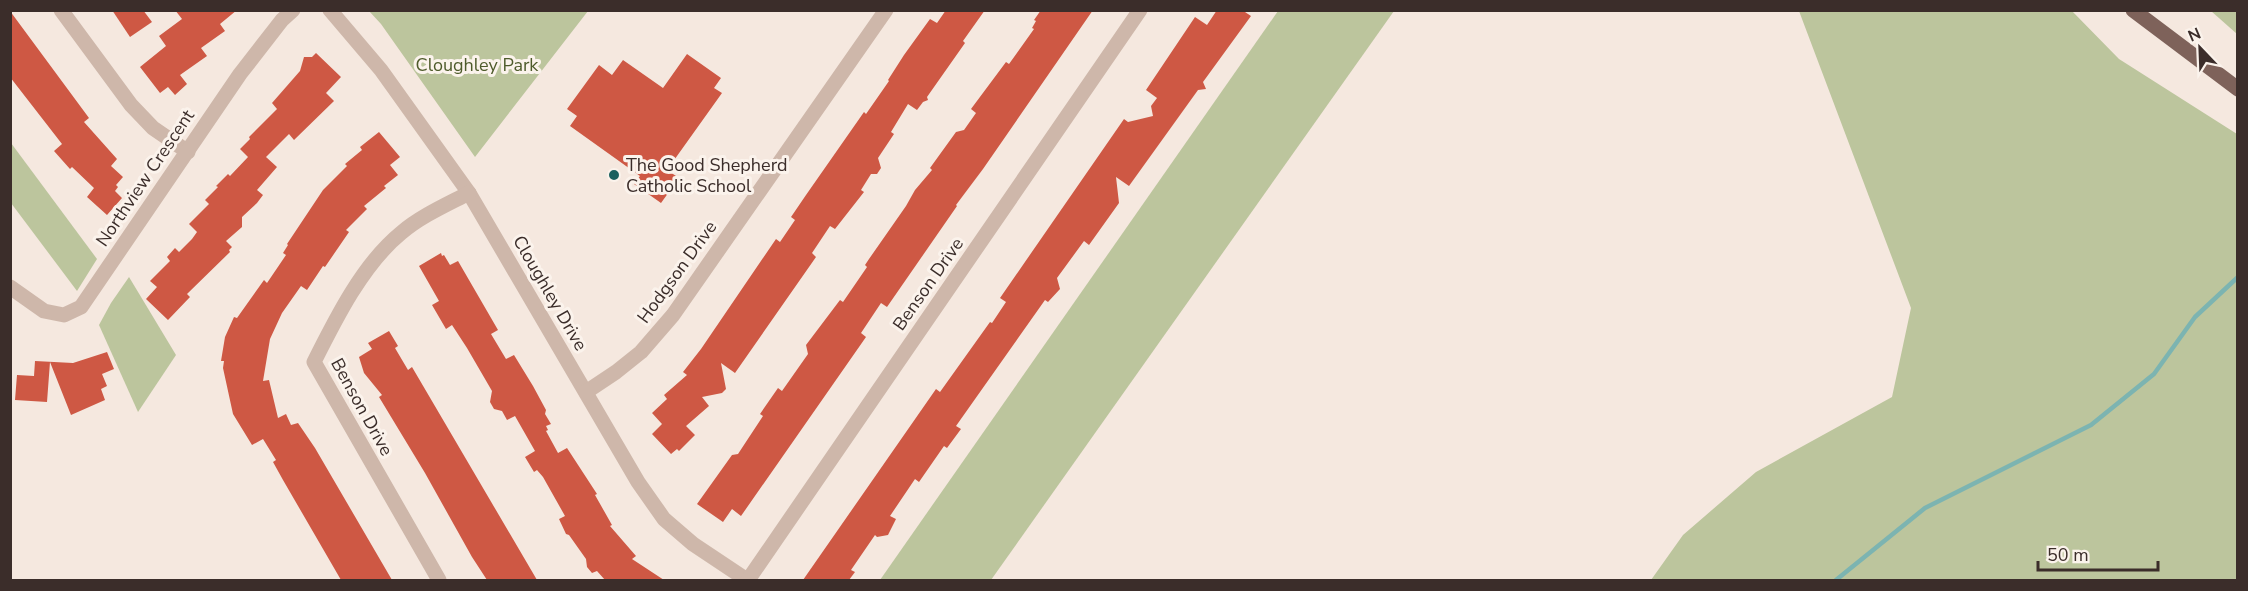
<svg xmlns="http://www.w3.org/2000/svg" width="2248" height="591" font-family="'Nunito Sans',sans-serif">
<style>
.green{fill:#bcc59d}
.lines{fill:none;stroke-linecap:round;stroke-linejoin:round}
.stream{stroke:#7cb4b1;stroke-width:4.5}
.building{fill:#ce5844}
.minor{stroke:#ceb7aa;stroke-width:15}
.major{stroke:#7e625a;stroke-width:15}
.poi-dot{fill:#1c605e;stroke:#fbf3ec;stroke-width:2}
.labels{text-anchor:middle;stroke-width:6;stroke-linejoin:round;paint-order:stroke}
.park-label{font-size:18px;fill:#4e5b2b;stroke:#fbf3ec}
.poi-label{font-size:18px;fill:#3b2d2a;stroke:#fbf3ec;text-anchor:start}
.street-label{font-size:18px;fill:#3b2d2a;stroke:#fbf3ec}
</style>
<rect width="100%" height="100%" fill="#f5e8df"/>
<g class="green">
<path d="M 369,11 L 588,11 L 475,157 L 381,24 Z"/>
<path d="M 1278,11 L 1394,11 L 991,580 L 880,580 Z"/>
<path d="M 1799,11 L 2072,11 L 2119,59 L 2237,134 L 2237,580 L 1651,580 L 1683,535 L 1756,472 L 1892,397 L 1911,308 Z"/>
<path d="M 2211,11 L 2237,11 L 2237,34 Z"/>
<path d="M 11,143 L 97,259 L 77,291 L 11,203 Z"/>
<path d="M 129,277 L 176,355 L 138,412 L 99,325 L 111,303 Z"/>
</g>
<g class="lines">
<path class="stream" d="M 1836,580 L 1925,508 L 2091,425 L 2154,374 L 2195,317 L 2238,277"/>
</g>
<g class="building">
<path d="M 112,10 L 143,10 L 152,22 L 130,37 Z"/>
<path d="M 175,10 L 237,10 L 220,24 L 225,31 L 201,48 L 207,56 L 180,75 L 187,84 L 175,95 L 168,87 L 160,93 L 140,67 L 166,46 L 159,36 L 182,19 Z"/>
<path d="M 946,10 L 985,10 L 963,41 L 965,43 L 927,97 L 928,100 L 923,102 L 917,110 L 908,104 L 891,132 L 894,134 L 878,158 L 881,168 L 877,174 L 871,174 L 861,190 L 864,192 L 835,229 L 830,226 L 812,253 L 816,257 L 735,373 L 721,363 L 726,389 L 722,393 L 702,397 L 709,406 L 686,426 L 695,435 L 679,451 L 677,449 L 671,454 L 652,434 L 662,424 L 652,413 L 667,399 L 664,395 L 687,375 L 683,372 L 701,349 L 776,239 L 780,242 L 795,220 L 791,217 L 806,195 L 864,112 L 866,114 L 889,81 L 888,80 L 904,55 L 930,19 L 937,23 Z"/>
<path d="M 1041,10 L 1093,10 L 983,169 L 956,205 L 957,206 L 887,307 L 881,303 L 861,333 L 866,337 L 741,516 L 732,509 L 723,522 L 697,504 L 732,455 L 738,454 L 763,416 L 760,414 L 778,388 L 782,391 L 808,354 L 806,345 L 840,300 L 843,302 L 867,267 L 865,265 L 869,259 L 906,206 L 915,190 L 932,170 L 930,168 L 956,132 L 964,130 L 976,113 L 971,109 L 1006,62 L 1009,64 L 1034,29 L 1032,28 L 1036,21 L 1034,20 Z"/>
<path d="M 1217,10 L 1242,10 L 1251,16 L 1203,82 L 1206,89 L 1198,90 L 1129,186 L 1116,177 L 1119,203 L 1089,245 L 1084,241 L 1057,278 L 1060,289 L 1048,302 L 1045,300 L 956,426 L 961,429 L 947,448 L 944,446 L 919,482 L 915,479 L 890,516 L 896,519 L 888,535 L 877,537 L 875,535 L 851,570 L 855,572 L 849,580 L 803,580 L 936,389 L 940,392 L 990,322 L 992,323 L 1006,302 L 1000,298 L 1124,119 L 1128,122 L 1153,116 L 1151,106 L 1157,98 L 1146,90 L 1195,17 L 1207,25 Z"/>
<path d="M 10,11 L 89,118 L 84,122 L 117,159 L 111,166 L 123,177 L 116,185 L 118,187 L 115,191 L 122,198 L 107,215 L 87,197 L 94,188 L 72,167 L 70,169 L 54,151 L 62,144 L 10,77 Z"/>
<path d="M 316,53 L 341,77 L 326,93 L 334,101 L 294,140 L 289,134 L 266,157 L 277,167 L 257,190 L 263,195 L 257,203 L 242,217 L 242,227 L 226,241 L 232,247 L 229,250 L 230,252 L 187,294 L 190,297 L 168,320 L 146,299 L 157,287 L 150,281 L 170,261 L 167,257 L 175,248 L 179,252 L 192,239 L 197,232 L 189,224 L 209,204 L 205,200 L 218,187 L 216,186 L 228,174 L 230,176 L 248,157 L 240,149 L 250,139 L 249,137 L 277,109 L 272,103 L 300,71 L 304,57 L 312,57 Z"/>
<path d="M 687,54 L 721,78 L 714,88 L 722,93 L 667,170 L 679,178 L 661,203 L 634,184 L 640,176 L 570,126 L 577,116 L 567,109 L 599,65 L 612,75 L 623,60 L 663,88 Z"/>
<path d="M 379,132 L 400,157 L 390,165 L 398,175 L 384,186 L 386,188 L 364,206 L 367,209 L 346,230 L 349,232 L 325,267 L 323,266 L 307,290 L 301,286 L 282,313 L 270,339 L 263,381 L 269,380 L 278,418 L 286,414 L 291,425 L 298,423 L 315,448 L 392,580 L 341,580 L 283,480 L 273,462 L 276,460 L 263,439 L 252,445 L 233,414 L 223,368 L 224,361 L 221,361 L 225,337 L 234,317 L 237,318 L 264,280 L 267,283 L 286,255 L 283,253 L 288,245 L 287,244 L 323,190 L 347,166 L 345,164 L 362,150 L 360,147 Z"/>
<path d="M 441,253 L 442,256 L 444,255 L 450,265 L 458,261 L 498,330 L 491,334 L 506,359 L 514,355 L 533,386 L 546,410 L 545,414 L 551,424 L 546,426 L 548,430 L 546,431 L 558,453 L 567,448 L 597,494 L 595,495 L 612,525 L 610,526 L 636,556 L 632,559 L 664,580 L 605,580 L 597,571 L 592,573 L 587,567 L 586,559 L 569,535 L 566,534 L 559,519 L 565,516 L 543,477 L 537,470 L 534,472 L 525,457 L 535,451 L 515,416 L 507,420 L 502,411 L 494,409 L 490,402 L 492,391 L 467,348 L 452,325 L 446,329 L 432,305 L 439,301 L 419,266 Z"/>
<path d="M 389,331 L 398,346 L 395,348 L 408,370 L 412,367 L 537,580 L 487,580 L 472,557 L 425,473 L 379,397 L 382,395 L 364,373 L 359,357 L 372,349 L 368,343 Z"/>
<path d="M 107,352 L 114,369 L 102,374 L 107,386 L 101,389 L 105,400 L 71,415 L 50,362 L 47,402 L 15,400 L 17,375 L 34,376 L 35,361 L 73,363 Z"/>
</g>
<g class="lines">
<g class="minor">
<path d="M 61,10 L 131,105 L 153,128 L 188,152"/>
<path d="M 330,10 L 381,70 L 469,193 L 638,482 L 664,519 L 693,544 L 747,580"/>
<path d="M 10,287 L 44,311 L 64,315 L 81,307 L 240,74 L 282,20 L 293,10"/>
<path d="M 586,392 L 616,372 L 641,352 L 673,315 L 886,10"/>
<path d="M 439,580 L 314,362 C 336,318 363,264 401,233 C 421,216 446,205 469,193"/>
<path d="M 748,580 L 1140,10"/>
</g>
<path class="major" d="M 2133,10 L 2238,89"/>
</g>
<circle class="poi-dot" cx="614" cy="175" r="6"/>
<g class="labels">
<g class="park-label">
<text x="477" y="71">Cloughley Park</text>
</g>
<g class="poi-label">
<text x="626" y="171">The Good Shepherd<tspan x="626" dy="21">Catholic School</tspan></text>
</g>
<g class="street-label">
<text transform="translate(145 178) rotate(-56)" y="6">Northview Crescent</text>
<text transform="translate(677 272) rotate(-54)" y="6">Hodgson Drive</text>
<text transform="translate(928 284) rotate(-55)" y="6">Benson Drive</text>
<text transform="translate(550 293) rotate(60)" y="6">Cloughley Drive</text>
<text transform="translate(362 407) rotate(61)" y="6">Benson Drive</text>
</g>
</g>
<rect width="2248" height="591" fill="none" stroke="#3b2d2a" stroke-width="24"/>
<g transform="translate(2200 48) rotate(337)" stroke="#fbf3ec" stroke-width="4.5" paint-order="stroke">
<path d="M0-4.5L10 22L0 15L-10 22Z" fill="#3b2d2a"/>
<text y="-9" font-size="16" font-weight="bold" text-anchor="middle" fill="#3b2d2a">N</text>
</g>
<path d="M2038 561v9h120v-9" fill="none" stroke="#3b2d2a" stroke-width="3"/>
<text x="2047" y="561" font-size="18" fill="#3b2d2a" stroke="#fbf3ec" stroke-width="4.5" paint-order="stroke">50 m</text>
</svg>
